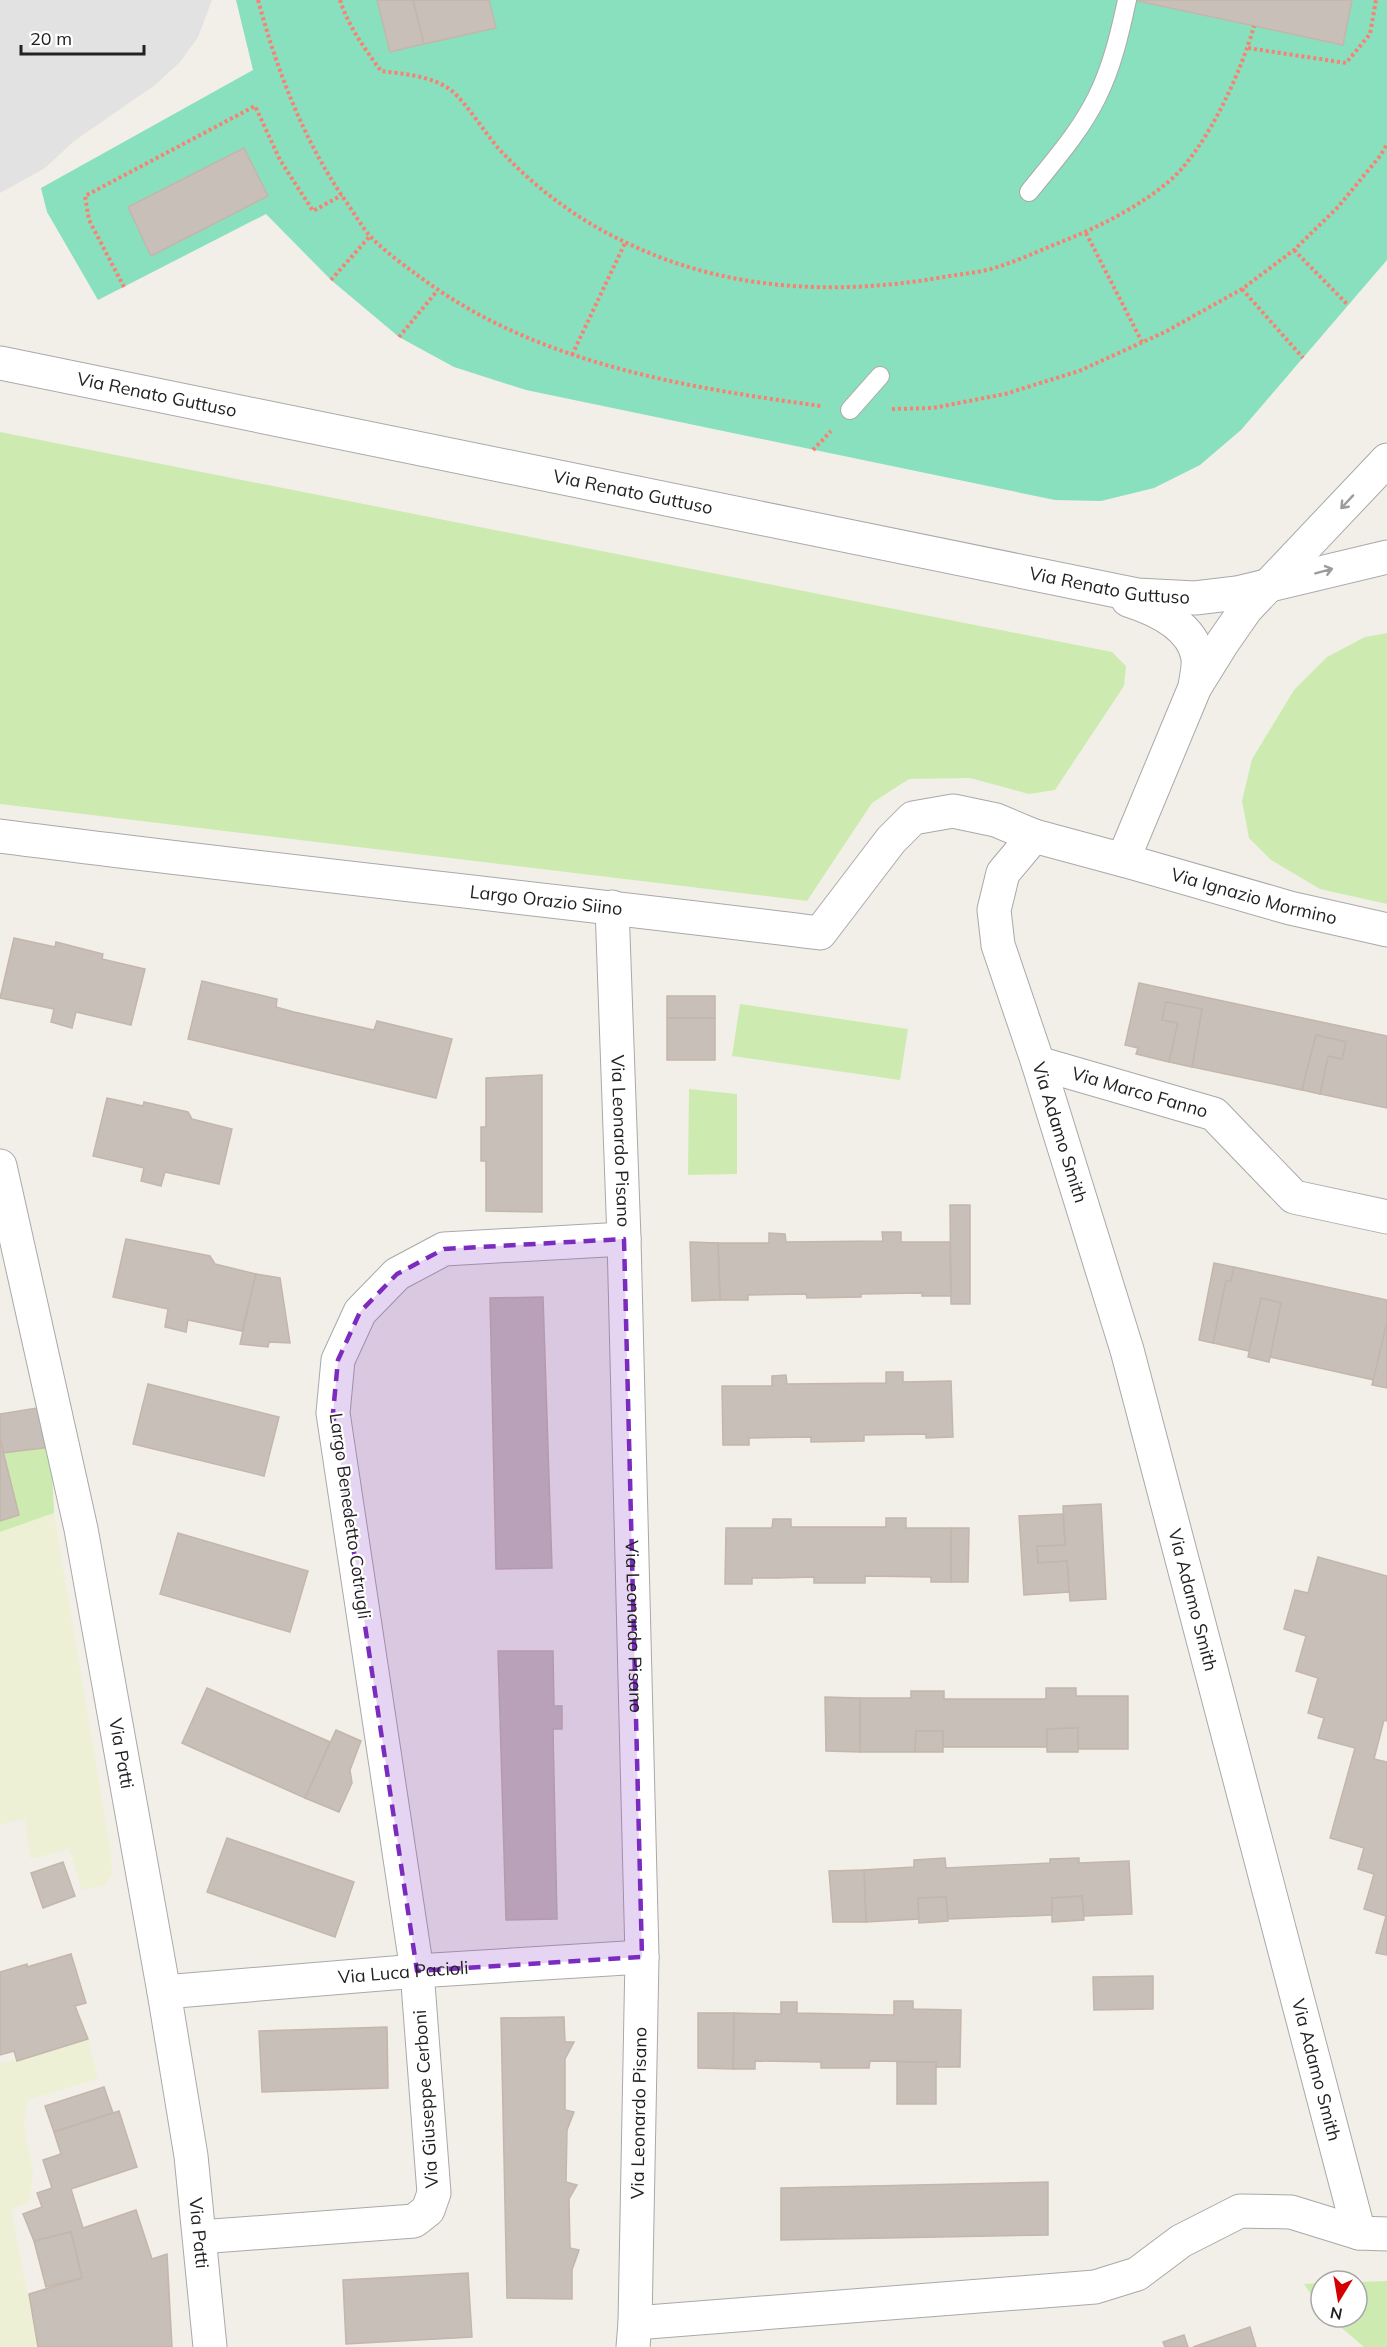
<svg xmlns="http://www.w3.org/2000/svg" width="1387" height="2347" font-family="Mulish,sans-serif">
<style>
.farmland{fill:#eef0d5}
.grass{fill:#cdebb0}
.pitch{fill:#88e0be}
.parking{fill:#e2e2e2}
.building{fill:#c7bfb8;stroke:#c4b6ab;stroke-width:1.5}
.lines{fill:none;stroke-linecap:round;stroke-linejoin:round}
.lane-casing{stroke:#a9a9a9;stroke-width:20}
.street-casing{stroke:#a9a9a9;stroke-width:35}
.path{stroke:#fa8072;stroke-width:4;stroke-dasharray:3 3;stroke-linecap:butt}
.lane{stroke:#fff;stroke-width:18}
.street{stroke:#fff;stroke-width:33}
.oneway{stroke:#9c9c9c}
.marked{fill:#7b2cbf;fill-opacity:0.2;stroke:#7b2cbf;stroke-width:4.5;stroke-dasharray:12 8;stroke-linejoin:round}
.labels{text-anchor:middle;stroke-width:4.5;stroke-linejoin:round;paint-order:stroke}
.street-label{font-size:18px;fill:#222;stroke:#fff}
</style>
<rect width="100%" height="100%" fill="#f2efe9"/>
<g class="farmland">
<path d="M 54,1513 L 111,1853 L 112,1874 L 105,1885 L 82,1890 L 69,1849 L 30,1859 L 25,1818 L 0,1825 L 0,1532 Z"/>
<path d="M 88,2039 L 98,2079 L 28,2100 L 24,2124 L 33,2173 L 30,2202 L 11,2209 L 38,2347 L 0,2347 L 0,2064 Z"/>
</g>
<g class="grass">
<path d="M 0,432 L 1112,652 L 1126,666 L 1124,686 L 1055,790 L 1029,794 L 970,778 L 909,779 L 872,803 L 807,901 L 0,804 Z"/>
<path d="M 1387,633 L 1387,904 L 1320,889 L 1271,860 L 1249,838 L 1242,801 L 1252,759 L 1294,690 L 1327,657 L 1365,637 Z"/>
<path d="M 740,1004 L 908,1029 L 900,1080 L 732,1056 Z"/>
<path d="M 689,1089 L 737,1094 L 737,1174 L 688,1175 Z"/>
<path d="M 43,1407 L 51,1447 L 54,1513 L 0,1532 L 0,1414 Z"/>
<path d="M 1387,2281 L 1387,2347 L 1364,2347 L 1329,2317 L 1357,2317 L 1357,2282 Z"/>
<path d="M 1321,2283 L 1321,2309 L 1304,2284 Z"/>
</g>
<path class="pitch" d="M 236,0 L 1387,0 L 1387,260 L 1241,430 L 1200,465 L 1154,488 L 1101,501 L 1055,500 L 526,390 L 454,367 L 399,337 L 331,280 L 266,214 L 98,300 L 47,212 L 41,188 L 253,70 Z"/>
<path class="parking" d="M 0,0 L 212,0 L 198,37 L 180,62 L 155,85 L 74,141 L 45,168 L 0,193 Z"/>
<g class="building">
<path d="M 377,0 L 413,0 L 424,44 L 390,52 Z"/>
<path d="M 413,0 L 489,0 L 496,28 L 424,44 Z"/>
<path d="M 1133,0 L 1352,0 L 1343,45 Z"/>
<path d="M 244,148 L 268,196 L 151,256 L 128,207 Z"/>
<path d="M 14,938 L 55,947 L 56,942 L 103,954 L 102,959 L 145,969 L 131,1025 L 76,1012 L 72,1028 L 51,1022 L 54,1009 L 0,998 Z"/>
<path d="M 202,981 L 277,999 L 276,1007 L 294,1012 L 374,1030 L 377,1021 L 452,1039 L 436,1098 L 188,1039 Z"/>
<path d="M 1139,983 L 1387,1036 L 1387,1108 L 1320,1094 L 1328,1056 L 1342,1059 L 1346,1042 L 1316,1035 L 1302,1090 L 1192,1067 L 1202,1009 L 1166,1002 L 1162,1020 L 1178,1023 L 1169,1062 L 1136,1054 L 1138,1048 L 1125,1045 Z"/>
<rect x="667" y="996" width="48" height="22"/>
<path d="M 1166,1002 L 1202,1009 L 1192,1067 L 1169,1062 L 1178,1023 L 1162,1020 Z"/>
<rect x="667" y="1018" width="48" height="42"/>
<path d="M 1316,1035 L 1346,1042 L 1342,1059 L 1328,1056 L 1320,1094 L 1302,1090 Z"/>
<path d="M 542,1075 L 542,1212 L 486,1211 L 486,1161 L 481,1161 L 481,1127 L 486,1127 L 486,1078 Z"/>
<path d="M 107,1098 L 143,1106 L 144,1102 L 188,1112 L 192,1119 L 232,1129 L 219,1184 L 165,1172 L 161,1186 L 141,1181 L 144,1168 L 93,1156 Z"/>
<path d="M 950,1205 L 970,1205 L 970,1304 L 951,1304 Z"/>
<path d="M 882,1232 L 901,1232 L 901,1242 L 950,1242 L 951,1296 L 922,1296 L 922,1293 L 861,1294 L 861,1297 L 807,1298 L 806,1294 L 748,1295 L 748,1300 L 720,1300 L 718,1243 L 769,1243 L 769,1233 L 785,1234 L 786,1242 L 883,1241 Z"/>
<path d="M 126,1239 L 210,1256 L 215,1264 L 256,1274 L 242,1331 L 188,1320 L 186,1332 L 165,1327 L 168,1309 L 113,1297 Z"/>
<path d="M 690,1242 L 718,1243 L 720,1300 L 692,1301 Z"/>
<path d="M 1214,1263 L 1234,1267 L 1231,1281 L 1226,1281 L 1213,1343 L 1199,1340 Z"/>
<path d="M 1234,1267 L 1387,1300 L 1387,1326 L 1374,1380 L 1270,1357 L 1281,1303 L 1261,1298 L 1249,1351 L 1213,1343 L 1226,1281 L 1231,1281 Z"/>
<path d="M 256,1274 L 280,1278 L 290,1343 L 269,1342 L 268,1347 L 240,1344 Z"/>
<path d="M 543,1297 L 552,1568 L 496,1569 L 490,1298 Z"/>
<path d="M 1261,1298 L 1281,1303 L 1269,1362 L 1248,1357 Z"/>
<path d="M 1386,1326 L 1387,1326 L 1387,1388 L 1372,1385 Z"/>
<path d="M 886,1372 L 903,1372 L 903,1382 L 951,1381 L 953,1437 L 926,1438 L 926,1434 L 864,1435 L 864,1441 L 811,1442 L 811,1437 L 749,1438 L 749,1445 L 723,1445 L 722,1386 L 772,1386 L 772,1376 L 786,1375 L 787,1384 L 886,1383 Z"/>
<path d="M 148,1384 L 279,1417 L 264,1476 L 133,1444 Z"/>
<path d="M 43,1407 L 51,1447 L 3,1453 L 0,1439 L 0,1414 Z"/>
<path d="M 0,1439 L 19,1515 L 0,1521 Z"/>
<path d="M 1101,1504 L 1106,1599 L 1070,1601 L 1067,1561 L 1038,1563 L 1037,1546 L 1065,1545 L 1063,1506 Z"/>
<path d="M 1063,1514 L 1065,1545 L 1037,1546 L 1038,1563 L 1067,1561 L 1069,1592 L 1024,1595 L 1019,1516 Z"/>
<path d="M 886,1518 L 906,1518 L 906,1528 L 951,1528 L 951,1582 L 931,1582 L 931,1577 L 865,1576 L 865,1583 L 814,1583 L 814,1577 L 778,1578 L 752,1578 L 752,1584 L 725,1584 L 726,1528 L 772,1528 L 773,1519 L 791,1519 L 791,1527 L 886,1527 Z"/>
<path d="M 951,1528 L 969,1528 L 968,1582 L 951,1582 Z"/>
<path d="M 178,1533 L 308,1571 L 290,1632 L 160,1594 Z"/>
<path d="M 1318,1557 L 1387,1576 L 1387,1721 L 1384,1720 L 1374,1759 L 1387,1762 L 1387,1955 L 1376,1953 L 1386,1916 L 1364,1909 L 1374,1874 L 1358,1869 L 1364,1848 L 1330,1838 L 1355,1748 L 1318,1738 L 1324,1718 L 1308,1713 L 1318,1678 L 1296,1671 L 1306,1636 L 1284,1629 L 1295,1590 L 1308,1593 Z"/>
<path d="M 498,1651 L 553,1651 L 554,1706 L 562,1706 L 562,1729 L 553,1729 L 557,1919 L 506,1920 Z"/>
<path d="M 207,1688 L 330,1742 L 305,1798 L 182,1743 Z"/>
<path d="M 1046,1688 L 1076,1688 L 1076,1696 L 1128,1696 L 1128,1749 L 1078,1749 L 1078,1728 L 1047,1729 L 1048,1747 L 943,1747 L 943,1731 L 916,1731 L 915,1752 L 860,1752 L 860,1698 L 911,1698 L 911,1691 L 944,1691 L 944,1699 L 1046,1699 Z"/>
<path d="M 825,1697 L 860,1698 L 860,1752 L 826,1751 Z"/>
<path d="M 1078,1728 L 1078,1752 L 1047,1752 L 1047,1729 Z"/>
<path d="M 336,1730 L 361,1741 L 350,1770 L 352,1783 L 339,1812 L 305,1798 Z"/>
<path d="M 916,1731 L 943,1731 L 943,1752 L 915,1752 Z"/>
<path d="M 227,1838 L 354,1882 L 335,1937 L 207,1892 Z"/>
<path d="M 945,1858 L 946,1868 L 1050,1863 L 1050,1859 L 1079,1858 L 1079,1863 L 1129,1861 L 1132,1914 L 1084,1916 L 1082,1896 L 1052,1898 L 1052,1915 L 948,1919 L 946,1897 L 918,1898 L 919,1919 L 866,1922 L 864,1870 L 914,1867 L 914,1860 Z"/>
<path d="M 63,1862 L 75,1896 L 43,1908 L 31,1873 Z"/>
<path d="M 864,1870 L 866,1922 L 833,1922 L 829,1871 Z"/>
<path d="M 1082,1896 L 1084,1920 L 1052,1922 L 1052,1898 Z"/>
<path d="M 946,1897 L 948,1921 L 919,1923 L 918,1898 Z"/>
<path d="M 71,1954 L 86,2003 L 75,2006 L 88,2039 L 17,2061 L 14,2051 L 0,2055 L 0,1972 L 27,1964 L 27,1967 Z"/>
<path d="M 1153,1976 L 1153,2009 L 1094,2010 L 1093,1977 Z"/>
<path d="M 894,2001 L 913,2001 L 913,2009 L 961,2010 L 960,2067 L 936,2067 L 936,2062 L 870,2061 L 869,2068 L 821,2068 L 821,2062 L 755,2061 L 755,2069 L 733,2069 L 734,2013 L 781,2014 L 781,2002 L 797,2002 L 797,2013 L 894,2015 Z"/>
<path d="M 698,2013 L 734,2013 L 733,2069 L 698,2068 Z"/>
<path d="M 564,2017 L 565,2042 L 574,2042 L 565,2059 L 565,2110 L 574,2112 L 567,2130 L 566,2182 L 577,2185 L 569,2199 L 570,2248 L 579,2250 L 572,2270 L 572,2299 L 507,2298 L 501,2018 Z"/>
<path d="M 387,2027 L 388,2088 L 262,2092 L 259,2031 Z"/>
<rect x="897" y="2062" width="39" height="42"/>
<path d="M 104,2087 L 113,2113 L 54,2132 L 45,2106 Z"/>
<path d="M 119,2111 L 137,2167 L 71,2189 L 83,2228 L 136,2210 L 152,2259 L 167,2254 L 172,2347 L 38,2347 L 29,2294 L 82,2278 L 71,2232 L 34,2241 L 23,2214 L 42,2207 L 37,2193 L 52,2188 L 43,2160 L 61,2154 L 54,2132 Z"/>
<path d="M 1048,2182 L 1048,2235 L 781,2240 L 781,2188 Z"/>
<path d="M 71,2232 L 82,2278 L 46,2287 L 34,2241 Z"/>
<path d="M 468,2273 L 472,2337 L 346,2344 L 343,2280 Z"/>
<path d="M 1250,2327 L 1256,2347 L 1193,2347 Z"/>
<path d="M 1184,2335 L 1188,2347 L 1165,2347 L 1163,2342 Z"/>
</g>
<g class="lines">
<defs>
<g id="lane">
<path d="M 1029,192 C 1053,162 1080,132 1097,97 C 1112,67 1120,33 1127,0"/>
<path d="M 850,410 L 880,376"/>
</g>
<g id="street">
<path id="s1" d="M 0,363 L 1137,595 L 1195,598 L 1237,593 L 1387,557"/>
<path id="s2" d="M 1387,460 L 1246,609 L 1223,642 L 1195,687 L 1123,860 L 1034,836 L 1003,873 L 994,910 L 998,945 L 1038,1063 L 1127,1350 L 1359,2233 L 1387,2234"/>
<path d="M 1128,600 C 1156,609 1193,626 1198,658 C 1199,667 1196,678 1195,687"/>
<path id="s3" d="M 0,836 C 273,871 547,899 820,933 L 891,840 L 913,818 L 953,811 L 996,820 L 1034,836"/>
<path id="s4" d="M 1123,860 L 1290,908 L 1387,930"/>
<path id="s5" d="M 612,907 L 624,1239 L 642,1957 L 635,2323 L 633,2347"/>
<path id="s6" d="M 1038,1063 L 1214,1114 L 1294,1197 L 1387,1217"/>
<path id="s7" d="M 0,1166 L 81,1529 L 164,1992 L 191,2156 L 210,2347"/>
<path id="s8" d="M 164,1992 L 417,1971 L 642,1957"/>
<path d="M 200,2237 L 414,2221 L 428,2210 L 434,2193 L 417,1971 L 333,1413 L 338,1360 L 360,1312 L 397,1274 L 444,1249 L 624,1239"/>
<path d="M 635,2323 L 1095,2287 L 1137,2274 L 1181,2241 L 1240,2211 L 1291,2212 L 1359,2233"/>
</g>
</defs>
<use href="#lane" class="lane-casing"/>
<use href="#street" class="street-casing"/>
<g class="path">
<path d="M 258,0 C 278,74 305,144 349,206 C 356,216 362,227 370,236 C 383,250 401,263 416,274 C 531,362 681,387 821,406"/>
<path d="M 340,0 C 348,26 365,49 381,71 C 405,74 433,76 452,91 C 467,104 485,133 499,149 C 535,188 579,221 627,243 C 726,291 837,296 944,277 C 960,274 976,273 991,269 C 1012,263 1032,254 1051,246 C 1092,230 1133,211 1167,183 C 1205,152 1241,73 1254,26"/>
<path d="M 1248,48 L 1346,63 L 1370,34 L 1376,0"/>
<path d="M 1086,233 L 1142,342"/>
<path d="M 1294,250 L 1348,305"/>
<path d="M 331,280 L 370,236"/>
<path d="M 124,287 L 89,220 L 85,196 L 255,106 L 280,160 L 313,211 L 342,195"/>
<path d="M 1242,289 L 1303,358"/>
<path d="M 399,337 L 437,291"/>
<path d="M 572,355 L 625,243"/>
<path d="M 892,409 L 933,408 L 1005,394 L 1079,371 L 1165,332 L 1242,289 L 1294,250 L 1338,207 L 1380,156 L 1387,144"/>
<path d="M 813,450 L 831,431"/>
</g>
<use href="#lane" class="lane"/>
<use href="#street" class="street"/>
</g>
<defs><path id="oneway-shaft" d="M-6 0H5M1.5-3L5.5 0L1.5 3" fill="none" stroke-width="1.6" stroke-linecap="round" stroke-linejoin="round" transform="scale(1.5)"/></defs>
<g class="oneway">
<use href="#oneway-shaft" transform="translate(1347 502) rotate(133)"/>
<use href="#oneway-shaft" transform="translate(1324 571) rotate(-15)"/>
</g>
<path class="marked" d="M 624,1239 L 642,1957 L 417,1971 L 333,1413 L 338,1360 L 360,1312 L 397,1274 L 444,1249 Z"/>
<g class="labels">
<g class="street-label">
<text dy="6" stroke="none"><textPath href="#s1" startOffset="160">Via Renato Guttuso</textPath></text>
<text dy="6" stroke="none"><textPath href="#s1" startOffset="646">Via Renato Guttuso</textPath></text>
<text dy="6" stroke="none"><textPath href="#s1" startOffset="1132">Via Renato Guttuso</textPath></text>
<text dy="6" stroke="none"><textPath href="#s4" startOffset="136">Via Ignazio Mormino</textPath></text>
<text dy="6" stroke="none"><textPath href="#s3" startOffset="550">Largo Orazio Siino</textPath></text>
<text dy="6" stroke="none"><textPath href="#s6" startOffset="106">Via Marco Fanno</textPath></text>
<text dy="6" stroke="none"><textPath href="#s2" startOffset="897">Via Adamo Smith</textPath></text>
<text dy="6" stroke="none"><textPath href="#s5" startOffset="234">Via Leonardo Pisano</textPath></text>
<text transform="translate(350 1516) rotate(82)" y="6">Largo Benedetto Cotrugli</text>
<text dy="6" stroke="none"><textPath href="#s2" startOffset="1383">Via Adamo Smith</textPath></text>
<text dy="6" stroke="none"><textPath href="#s5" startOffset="720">Via Leonardo Pisano</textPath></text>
<text dy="6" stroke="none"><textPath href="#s7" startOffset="600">Via Patti</textPath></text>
<text dy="6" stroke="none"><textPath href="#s8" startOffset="240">Via Luca Pacioli</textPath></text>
<text dy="6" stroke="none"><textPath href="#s2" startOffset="1869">Via Adamo Smith</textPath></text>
<text transform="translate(426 2099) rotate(-94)" y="6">Via Giuseppe Cerboni</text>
<text transform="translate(639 2113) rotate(-89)" y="6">Via Leonardo Pisano</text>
<text dy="6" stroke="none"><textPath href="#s7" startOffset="1086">Via Patti</textPath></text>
</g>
</g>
<g transform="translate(1339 2299) rotate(191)"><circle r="28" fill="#ffffff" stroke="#a7a7a7" stroke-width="1.5"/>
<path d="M0-4.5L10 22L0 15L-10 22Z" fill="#d40000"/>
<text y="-9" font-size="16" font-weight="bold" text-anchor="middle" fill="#222222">N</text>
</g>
<path d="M21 45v9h123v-9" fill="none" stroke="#222222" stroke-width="3"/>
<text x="30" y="45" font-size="18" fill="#222222" stroke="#ffffff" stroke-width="4.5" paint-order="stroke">20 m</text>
</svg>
